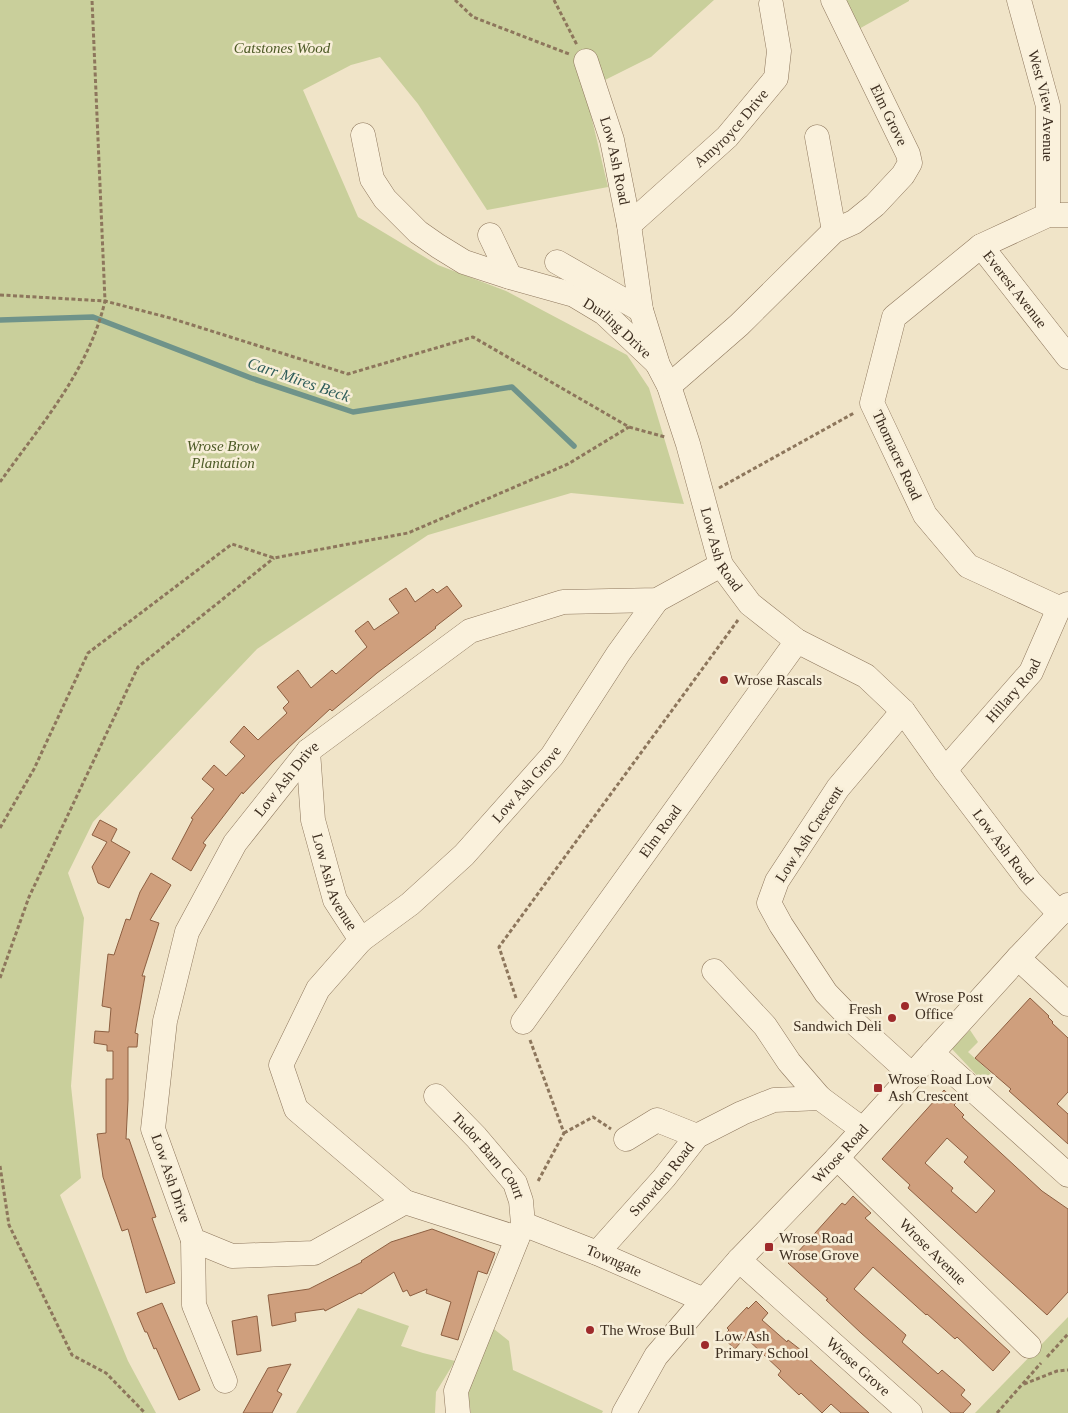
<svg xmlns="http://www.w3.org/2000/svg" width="1068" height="1413" font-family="'Times New Roman',serif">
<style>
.green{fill:#c9cf9b}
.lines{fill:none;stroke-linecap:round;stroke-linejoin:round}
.stream{stroke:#6f938a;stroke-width:5.5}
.building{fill:#cf9f7d;stroke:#8d5f41;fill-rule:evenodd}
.minor-casing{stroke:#8d765c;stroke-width:25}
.path{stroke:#8d765c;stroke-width:3;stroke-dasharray:4 2.5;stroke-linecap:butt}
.minor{stroke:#faf1dc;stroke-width:24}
.poi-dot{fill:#9e2a2b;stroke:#f7eed8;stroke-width:2}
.labels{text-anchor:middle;stroke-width:5;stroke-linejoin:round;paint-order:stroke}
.park-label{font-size:15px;font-style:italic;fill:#4d5a26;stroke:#f7eed8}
.street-label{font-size:15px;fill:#3d2e20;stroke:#f7eed8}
.poi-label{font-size:15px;fill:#3d2e20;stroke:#f7eed8;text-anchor:start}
.water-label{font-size:16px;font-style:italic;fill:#2f5d5a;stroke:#f7eed8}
</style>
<rect width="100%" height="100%" fill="#f0e4c8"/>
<g class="green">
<path d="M 0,0 L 714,0 L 651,57 L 585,90 L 608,187 L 487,210 L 418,104 L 380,57 L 351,65 L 303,90 L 358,217 L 438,265 L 506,291 L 627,355 L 649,388 L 684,504 L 571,493 L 428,535 L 257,649 L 93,822 L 68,873 L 84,918 L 71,1086 L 81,1178 L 60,1195 L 128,1361 L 156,1413 L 0,1413 Z"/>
<path d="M 843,0 L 909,0 L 909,1 L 857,30 Z"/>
<path d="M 970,1030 L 978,1042 L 968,1052 L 991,1073 L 983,1082 L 952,1049 Z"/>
<path d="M 358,1308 L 409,1326 L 401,1346 L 423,1353 L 455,1361 L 436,1392 L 435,1413 L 296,1413 Z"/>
<path d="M 1068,1317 L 1068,1413 L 975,1413 Z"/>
<path d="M 494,1329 L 509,1341 L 513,1370 L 603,1411 L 602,1413 L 471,1413 L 467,1389 Z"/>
</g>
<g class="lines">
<path class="stream" d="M 0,320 L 93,317 L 251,378 L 353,412 L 512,387 L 574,446"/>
</g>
<g class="building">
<path d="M 447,586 L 462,606 L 435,627 L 436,628 L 377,673 L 332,711 L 330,709 L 273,762 L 243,794 L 242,792 L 203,843 L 206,845 L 191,871 L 172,859 L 193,819 L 191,818 L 214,789 L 202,779 L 214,765 L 226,776 L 245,756 L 230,742 L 244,726 L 258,740 L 287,713 L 283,708 L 289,702 L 277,687 L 298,670 L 311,688 L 332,670 L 336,674 L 367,647 L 355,631 L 368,621 L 374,630 L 399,613 L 389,599 L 406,588 L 415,602 L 433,589 L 437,593 Z"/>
<path d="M 100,820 L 117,829 L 111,841 L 130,852 L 109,888 L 98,883 L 92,867 L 107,842 L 92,835 Z"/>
<path d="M 151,873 L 171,885 L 150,920 L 159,923 L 142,976 L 145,976 L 135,1033 L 138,1034 L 137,1047 L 128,1047 L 128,1100 L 126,1139 L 129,1139 L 156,1217 L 152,1218 L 175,1283 L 146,1293 L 128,1229 L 122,1231 L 103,1177 L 97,1134 L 106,1133 L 106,1079 L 113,1079 L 113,1051 L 107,1051 L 107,1045 L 94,1043 L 95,1031 L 109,1032 L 111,1008 L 102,1006 L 108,954 L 114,955 L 126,919 L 130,920 L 140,892 Z"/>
<path d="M 1030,998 L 1049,1016 L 1048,1017 L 1053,1022 L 1052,1023 L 1068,1038 L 1068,1092 L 1057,1104 L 1068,1114 L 1068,1144 L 1009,1091 L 1011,1089 L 975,1058 Z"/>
<path d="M 944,1090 L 957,1102 L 954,1105 L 964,1115 L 962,1117 L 1042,1191 L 1068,1209 L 1068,1292 L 1047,1315 L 908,1188 L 910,1185 L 882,1159 ZM 947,1138 L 968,1157 L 964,1162 L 995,1191 L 976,1213 L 951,1191 L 953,1188 L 925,1163 Z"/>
<path d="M 853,1196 L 871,1213 L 865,1218 L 1010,1352 L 993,1371 L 957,1337 L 955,1339 L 927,1314 L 926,1315 L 873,1267 L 854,1289 L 906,1335 L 902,1342 L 938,1374 L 942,1370 L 965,1390 L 961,1395 L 971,1404 L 963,1413 L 951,1413 L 861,1333 L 826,1300 L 828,1299 L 788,1263 L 842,1203 L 845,1205 Z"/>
<path d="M 432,1229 L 495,1253 L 487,1274 L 478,1271 L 458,1340 L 441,1335 L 451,1302 L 426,1293 L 427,1289 L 410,1296 L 407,1290 L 403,1292 L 394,1272 L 361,1294 L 360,1293 L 325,1311 L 324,1309 L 295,1313 L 296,1321 L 272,1326 L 268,1295 L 309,1289 L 362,1262 L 361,1261 L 391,1242 Z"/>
<path d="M 756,1301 L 768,1313 L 762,1320 L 787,1342 L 788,1340 L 806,1354 L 805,1355 L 869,1413 L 841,1413 L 831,1404 L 822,1413 L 801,1393 L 799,1395 L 778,1375 L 781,1371 L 745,1337 L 735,1349 L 722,1337 L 729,1330 L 727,1328 L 747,1307 L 748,1309 Z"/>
<path d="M 162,1303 L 200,1390 L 179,1400 L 156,1348 L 154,1349 L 147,1332 L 145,1332 L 137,1313 Z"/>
<path d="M 257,1316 L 261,1351 L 237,1355 L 232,1321 Z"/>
<path d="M 291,1364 L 277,1391 L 282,1394 L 272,1413 L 243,1413 L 268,1368 Z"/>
</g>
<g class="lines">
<defs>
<g id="minor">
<path id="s1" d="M 1019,0 L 1048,106 L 1048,215"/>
<path id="s2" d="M 586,61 L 612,140 L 629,225 L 641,310 L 658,365 L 669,386 L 688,444 L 721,565 L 750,604 L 797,641 L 866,676 L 903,711 L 945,770 L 1030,882 L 1060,914"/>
<path id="s3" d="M 363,135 L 372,179 L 385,199 L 418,232 L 438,246 L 464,262 L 510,277 L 574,295 L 604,313 L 657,363"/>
<path d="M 817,137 L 834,231"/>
<path id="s4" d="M 629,225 L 727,137 L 776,78 L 779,51 L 771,4"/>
<path d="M 490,235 L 510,277"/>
<path id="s5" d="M 981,246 L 1068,357"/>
<path d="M 557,262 L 641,310"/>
<path d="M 669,386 L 739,325 L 834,231 L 854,222 L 875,205 L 903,175 L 910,163 L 908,154 L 833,0"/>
<path d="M 1059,608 L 968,566 L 925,515 L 872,403 L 894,317 L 981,246 L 1048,215 L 1068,215"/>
<path d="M 903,711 L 838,788 L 777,881 L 769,903 L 781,925 L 826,993 L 857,1025 L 912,1075"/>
<path id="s6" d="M 308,751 L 313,820 L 335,900 L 361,940 L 318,989 L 281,1065 L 296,1109 L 405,1202"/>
<path id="s7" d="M 945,770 L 1031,672 L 1059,608 L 1068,604"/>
<path id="s8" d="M 361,940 L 410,904 L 464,855 L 552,756 L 618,654 L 657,600"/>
<path d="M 1018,958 L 1068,1004"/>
<path d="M 714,971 L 765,1026 L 789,1062 L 820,1098"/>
<path id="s9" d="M 523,1022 L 797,641"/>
<path d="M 932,1053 L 1068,1175"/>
<path id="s10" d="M 436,1096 L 476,1137 L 515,1183 L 521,1201 L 523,1224 L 456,1391 L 458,1413"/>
<path d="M 626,1139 L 657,1120 L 697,1136"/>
<path id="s11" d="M 837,1158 L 1029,1346"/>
<path id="s12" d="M 523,1224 L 597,1253 L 704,1300"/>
<path id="s13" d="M 517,1238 L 405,1202 L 314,1253 L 232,1256 L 193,1240 L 153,1129 L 165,1021 L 187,932 L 235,843 L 308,751 L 470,631 L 563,602 L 657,600 L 721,565"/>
<path d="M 193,1240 L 194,1305 L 225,1381"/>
<path id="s14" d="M 597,1253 L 664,1178 L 697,1136 L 742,1113 L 774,1100 L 820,1098 L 862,1129"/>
<path id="s15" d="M 739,1260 L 910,1413"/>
<path id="s16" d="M 624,1413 L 656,1356 L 704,1300 L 739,1260 L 837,1158 L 1018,958 L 1068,905"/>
</g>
</defs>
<use href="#minor" class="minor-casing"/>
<g class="path">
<path d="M 455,0 L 473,17 L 569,54"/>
<path d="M 554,0 L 577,45"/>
<path d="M 0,295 L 105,301 L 170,318 L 348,374 L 473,337 L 629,427 L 665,437"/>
<path d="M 0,482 C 40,426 89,370 105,301 L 92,0"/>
<path d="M 719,488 L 854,413"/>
<path d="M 0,828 L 34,769 L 88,653 L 232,544 L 274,558 L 408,533 L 568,464 L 629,427"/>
<path d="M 0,978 L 29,897 L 138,667 L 274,558"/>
<path d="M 516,998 L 499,947 L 738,620"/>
<path d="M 530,1040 L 564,1133 L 537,1183"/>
<path d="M 564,1133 L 593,1117 L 611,1129"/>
<path d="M 0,1166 L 9,1225 L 72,1355 L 106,1373 L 145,1413"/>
<path d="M 1047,1357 L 1068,1334"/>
<path d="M 1024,1384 L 1057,1371 L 1068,1370"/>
<path d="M 997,1413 L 1041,1363"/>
</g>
<use href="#minor" class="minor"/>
</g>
<g class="poi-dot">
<circle cx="724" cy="680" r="5"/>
<circle cx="905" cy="1006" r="5"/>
<circle cx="892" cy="1018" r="5"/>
<rect x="873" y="1083" width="10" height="10" rx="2.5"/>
<rect x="764" y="1242" width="10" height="10" rx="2.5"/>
<circle cx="590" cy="1330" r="5"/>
<circle cx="705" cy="1345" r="5"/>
</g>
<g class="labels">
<g class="park-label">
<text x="282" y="53">Catstones Wood</text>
<text x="223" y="451">Wrose Brow<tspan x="223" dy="17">Plantation</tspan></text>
</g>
<g class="street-label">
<text dy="5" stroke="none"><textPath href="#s1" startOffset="109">West View Avenue</textPath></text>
<text transform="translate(889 115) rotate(64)" y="5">Elm Grove</text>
<text dy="5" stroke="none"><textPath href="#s4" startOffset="141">Amyroyce Drive</textPath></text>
<text dy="5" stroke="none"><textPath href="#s2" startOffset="104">Low Ash Road</textPath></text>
<text dy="5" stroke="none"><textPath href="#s5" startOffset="55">Everest Avenue</textPath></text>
<text dy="5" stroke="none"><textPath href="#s3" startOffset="340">Durling Drive</textPath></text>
<text transform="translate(897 455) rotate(65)" y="5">Thornacre Road</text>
<text dy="5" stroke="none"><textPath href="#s2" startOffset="509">Low Ash Road</textPath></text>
<text dy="5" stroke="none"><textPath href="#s7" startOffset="105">Hillary Road</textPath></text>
<text dy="5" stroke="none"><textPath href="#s13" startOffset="848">Low Ash Drive</textPath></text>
<text dy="5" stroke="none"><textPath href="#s8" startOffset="228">Low Ash Grove</textPath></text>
<text dy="5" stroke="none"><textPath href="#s9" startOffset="235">Elm Road</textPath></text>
<text transform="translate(809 834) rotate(-57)" y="5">Low Ash Crescent</text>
<text dy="5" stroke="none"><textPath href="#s2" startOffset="929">Low Ash Road</textPath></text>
<text dy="5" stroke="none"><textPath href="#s6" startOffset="135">Low Ash Avenue</textPath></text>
<text dy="5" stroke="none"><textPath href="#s16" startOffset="339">Wrose Road</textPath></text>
<text dy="5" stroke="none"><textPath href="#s10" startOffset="80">Tudor Barn Court</textPath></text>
<text transform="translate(171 1178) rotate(71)" y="5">Low Ash Drive</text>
<text dy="5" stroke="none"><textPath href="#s14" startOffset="98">Snowden Road</textPath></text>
<text dy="5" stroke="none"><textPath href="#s11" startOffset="134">Wrose Avenue</textPath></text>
<text dy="5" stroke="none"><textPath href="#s12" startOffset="98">Towngate</textPath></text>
<text dy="5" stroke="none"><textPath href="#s15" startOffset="160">Wrose Grove</textPath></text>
</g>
<g class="poi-label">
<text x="734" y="685">Wrose Rascals</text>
<text x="915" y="1002">Wrose Post<tspan x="915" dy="17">Office</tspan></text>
<text x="882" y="1014" text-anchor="end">Fresh<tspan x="882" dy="17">Sandwich Deli</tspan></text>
<text x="888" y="1084">Wrose Road Low<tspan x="888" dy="17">Ash Crescent</tspan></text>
<text x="779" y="1243">Wrose Road<tspan x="779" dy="17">Wrose Grove</tspan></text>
<text x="600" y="1335">The Wrose Bull</text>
<text x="715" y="1341">Low Ash<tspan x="715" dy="17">Primary School</tspan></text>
</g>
<g class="water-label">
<text transform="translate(299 379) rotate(19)" y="6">Carr Mires Beck</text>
</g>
</g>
</svg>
